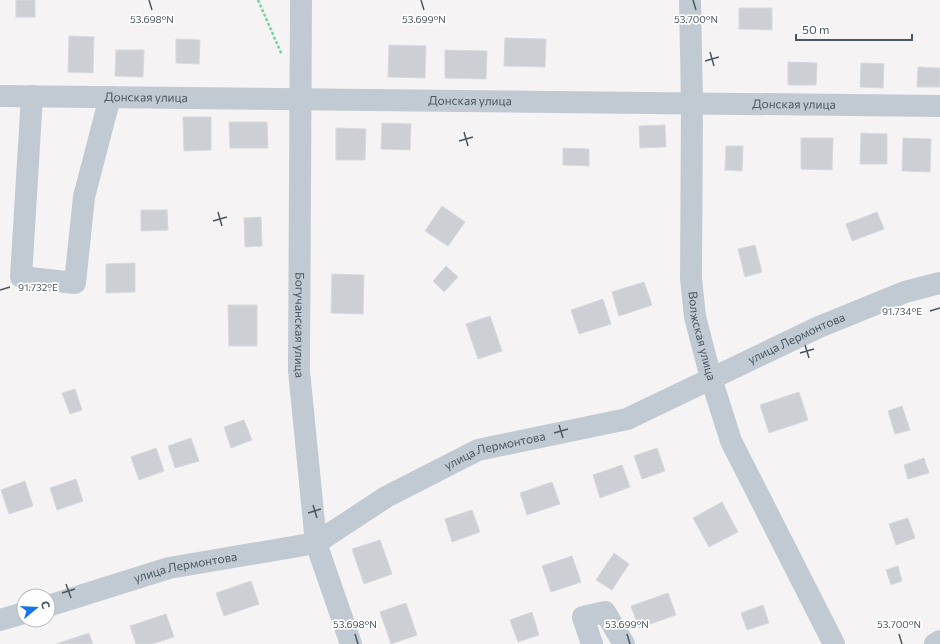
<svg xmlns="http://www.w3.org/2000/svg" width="940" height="644" font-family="Commissioner,sans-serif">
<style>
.building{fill:#cdcfd5;stroke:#d7d9de}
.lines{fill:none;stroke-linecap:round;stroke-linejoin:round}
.path{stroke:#7ad0a6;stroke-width:2.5;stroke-dasharray:3 2;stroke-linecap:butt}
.minor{stroke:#c1cad2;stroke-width:22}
.ticks{fill:none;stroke:#4a5661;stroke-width:1.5}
.labels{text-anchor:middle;stroke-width:3.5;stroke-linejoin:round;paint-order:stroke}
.street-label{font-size:12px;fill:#4a5661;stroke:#fff}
.ticks-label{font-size:10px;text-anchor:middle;fill:#4a5661;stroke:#fff;stroke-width:3.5;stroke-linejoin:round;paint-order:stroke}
</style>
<rect width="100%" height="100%" fill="#f5f3f3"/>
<g class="building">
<rect x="16" y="0" width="19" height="17"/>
<path d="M 739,8 L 772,8 L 772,30 L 739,29 Z"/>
<path d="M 69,36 L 94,37 L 93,73 L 68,72 Z"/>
<path d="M 505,38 L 546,39 L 545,67 L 504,66 Z"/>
<path d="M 176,39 L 200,40 L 199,64 L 176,63 Z"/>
<path d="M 389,45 L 426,46 L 425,78 L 388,77 Z"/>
<path d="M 116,50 L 144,50 L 143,77 L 115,76 Z"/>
<path d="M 445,50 L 487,51 L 486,79 L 445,78 Z"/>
<path d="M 788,62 L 817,63 L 816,85 L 788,85 Z"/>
<path d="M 861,63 L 884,64 L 883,88 L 860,87 Z"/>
<path d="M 918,67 L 940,68 L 940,87 L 917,87 Z"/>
<path d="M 183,117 L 211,117 L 211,150 L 184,151 Z"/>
<path d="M 229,122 L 267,122 L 268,148 L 230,148 Z"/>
<path d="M 382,123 L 411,124 L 410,150 L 381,149 Z"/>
<path d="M 665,125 L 666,147 L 640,148 L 639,126 Z"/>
<path d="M 336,128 L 366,129 L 365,160 L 336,160 Z"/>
<path d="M 861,133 L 887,134 L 887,164 L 860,164 Z"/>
<path d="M 801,138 L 833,138 L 832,170 L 801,169 Z"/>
<path d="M 903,138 L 931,139 L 930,172 L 902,171 Z"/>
<path d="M 726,146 L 743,146 L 742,171 L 725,170 Z"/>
<path d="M 563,148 L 589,149 L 589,166 L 563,165 Z"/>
<path d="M 442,206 L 465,222 L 448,246 L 425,231 Z"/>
<path d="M 141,210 L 167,210 L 168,230 L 141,231 Z"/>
<path d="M 877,212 L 884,229 L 852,241 L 846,224 Z"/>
<path d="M 261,217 L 262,246 L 245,247 L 244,218 Z"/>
<path d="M 755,245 L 762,272 L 745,277 L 738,249 Z"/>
<path d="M 135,263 L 135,292 L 106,293 L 106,264 Z"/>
<path d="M 446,266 L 458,277 L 444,292 L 433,281 Z"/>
<path d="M 332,274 L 364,275 L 363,314 L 331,313 Z"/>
<path d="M 644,282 L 652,305 L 619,316 L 612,292 Z"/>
<path d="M 603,299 L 611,324 L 579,334 L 571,310 Z"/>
<path d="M 228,305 L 257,305 L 257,346 L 229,346 Z"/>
<path d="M 490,316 L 502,351 L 478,359 L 466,324 Z"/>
<path d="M 75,389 L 82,410 L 70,414 L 62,393 Z"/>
<path d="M 799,392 L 808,420 L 769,433 L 760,405 Z"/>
<path d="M 902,406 L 910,430 L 895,434 L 888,411 Z"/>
<path d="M 244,420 L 252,440 L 231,448 L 224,427 Z"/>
<path d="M 191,438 L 199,461 L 175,468 L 168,446 Z"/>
<path d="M 156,448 L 164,471 L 139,480 L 131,457 Z"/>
<path d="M 657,448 L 665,471 L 642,479 L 634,456 Z"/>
<path d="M 924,458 L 929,473 L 908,479 L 904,465 Z"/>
<path d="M 622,465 L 630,487 L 600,498 L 593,475 Z"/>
<path d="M 76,479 L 83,501 L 57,510 L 50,488 Z"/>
<path d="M 25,481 L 33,506 L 9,514 L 1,490 Z"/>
<path d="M 552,482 L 560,504 L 527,515 L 520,493 Z"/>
<path d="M 722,502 L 738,532 L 709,547 L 693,518 Z"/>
<path d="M 472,510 L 480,532 L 452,542 L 445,519 Z"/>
<path d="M 908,518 L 915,538 L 896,545 L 889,524 Z"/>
<path d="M 380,540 L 392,574 L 364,584 L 352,549 Z"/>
<path d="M 614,553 L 629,564 L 612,590 L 596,580 Z"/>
<path d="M 572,556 L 581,582 L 551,592 L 542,566 Z"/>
<path d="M 898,566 L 902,581 L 891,585 L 886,570 Z"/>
<path d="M 251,581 L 259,604 L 224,616 L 216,593 Z"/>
<path d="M 668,593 L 676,615 L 639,628 L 631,606 Z"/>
<path d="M 406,603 L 417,635 L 391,644 L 380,612 Z"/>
<path d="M 763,605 L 769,623 L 747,630 L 741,613 Z"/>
<path d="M 532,612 L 539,635 L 518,642 L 510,620 Z"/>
<path d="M 166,614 L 174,637 L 152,644 L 136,644 L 130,626 Z"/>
<path d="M 89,633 L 93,644 L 56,644 Z"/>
</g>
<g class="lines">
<path class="path" d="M 258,0 L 282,55"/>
<g class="minor">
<path id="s1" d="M 301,0 L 299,371 L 316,543 L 351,644"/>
<path id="s2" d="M 690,0 L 692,103 L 691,278 L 695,317 L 711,378 L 731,441 L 834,644"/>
<path id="s3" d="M 0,96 L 940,106"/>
<path d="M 32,96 L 21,277 L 75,283 L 84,197 L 110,97"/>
<path id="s4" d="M 48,606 L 169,568 L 316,543 L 386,497 L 478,450 L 627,419 L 819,327 L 905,292 L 940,283"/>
<path d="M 0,620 L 24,613"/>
<path d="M 592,644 L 583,617 L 605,612 L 624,644"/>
<path d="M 935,644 L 940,641"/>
</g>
</g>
<path class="ticks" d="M 149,0 L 152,10M 421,0 L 424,10M 693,0 L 696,10M 710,52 L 714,66M 705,61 L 719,57M 464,132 L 468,146M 459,141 L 473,137M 218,212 L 222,226M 213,221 L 227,217M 0,290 L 10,287M 930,311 L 940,308M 805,345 L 809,358M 800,353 L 814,349M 559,425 L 563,438M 554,433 L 568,429M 313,505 L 317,518M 308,513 L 321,509M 66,584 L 71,598M 62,593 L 75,589M 355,634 L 358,644M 627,634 L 630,644M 899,634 L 902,644"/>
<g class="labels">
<g class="street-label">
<text dy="4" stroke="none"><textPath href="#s3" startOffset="146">Донская улица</textPath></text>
<text dy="4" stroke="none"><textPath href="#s3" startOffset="470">Донская улица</textPath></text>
<text dy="4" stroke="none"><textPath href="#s3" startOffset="794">Донская улица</textPath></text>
<text dy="4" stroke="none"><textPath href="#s1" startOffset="325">Богучанская улица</textPath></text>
<text dy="4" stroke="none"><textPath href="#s2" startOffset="337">Волжская улица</textPath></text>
<text dy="4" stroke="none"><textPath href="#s4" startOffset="803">улица Лермонтова</textPath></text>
<text dy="4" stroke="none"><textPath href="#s4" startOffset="479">улица Лермонтова</textPath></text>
<text dy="4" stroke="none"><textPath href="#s4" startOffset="143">улица Лермонтова</textPath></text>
</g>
</g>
<g class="ticks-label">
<text x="152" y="23">53.698°N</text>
<text x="424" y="23">53.699°N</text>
<text x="696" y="23">53.700°N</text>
<text x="38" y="291">91.732°E</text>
<text x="902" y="315">91.734°E</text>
<text x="355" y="628">53.698°N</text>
<text x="627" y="628">53.699°N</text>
<text x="899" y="628">53.700°N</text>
</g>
<g transform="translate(36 608) rotate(72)"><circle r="19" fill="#ffffff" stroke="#b7bbc0"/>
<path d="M0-3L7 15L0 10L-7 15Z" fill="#1a73e8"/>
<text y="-6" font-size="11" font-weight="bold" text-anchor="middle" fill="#4a5661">С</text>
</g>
<path d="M796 34v6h116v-6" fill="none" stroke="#4a5661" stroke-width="2"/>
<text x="802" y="34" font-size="12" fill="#4a5661" stroke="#ffffff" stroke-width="3" paint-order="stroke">50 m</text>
</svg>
